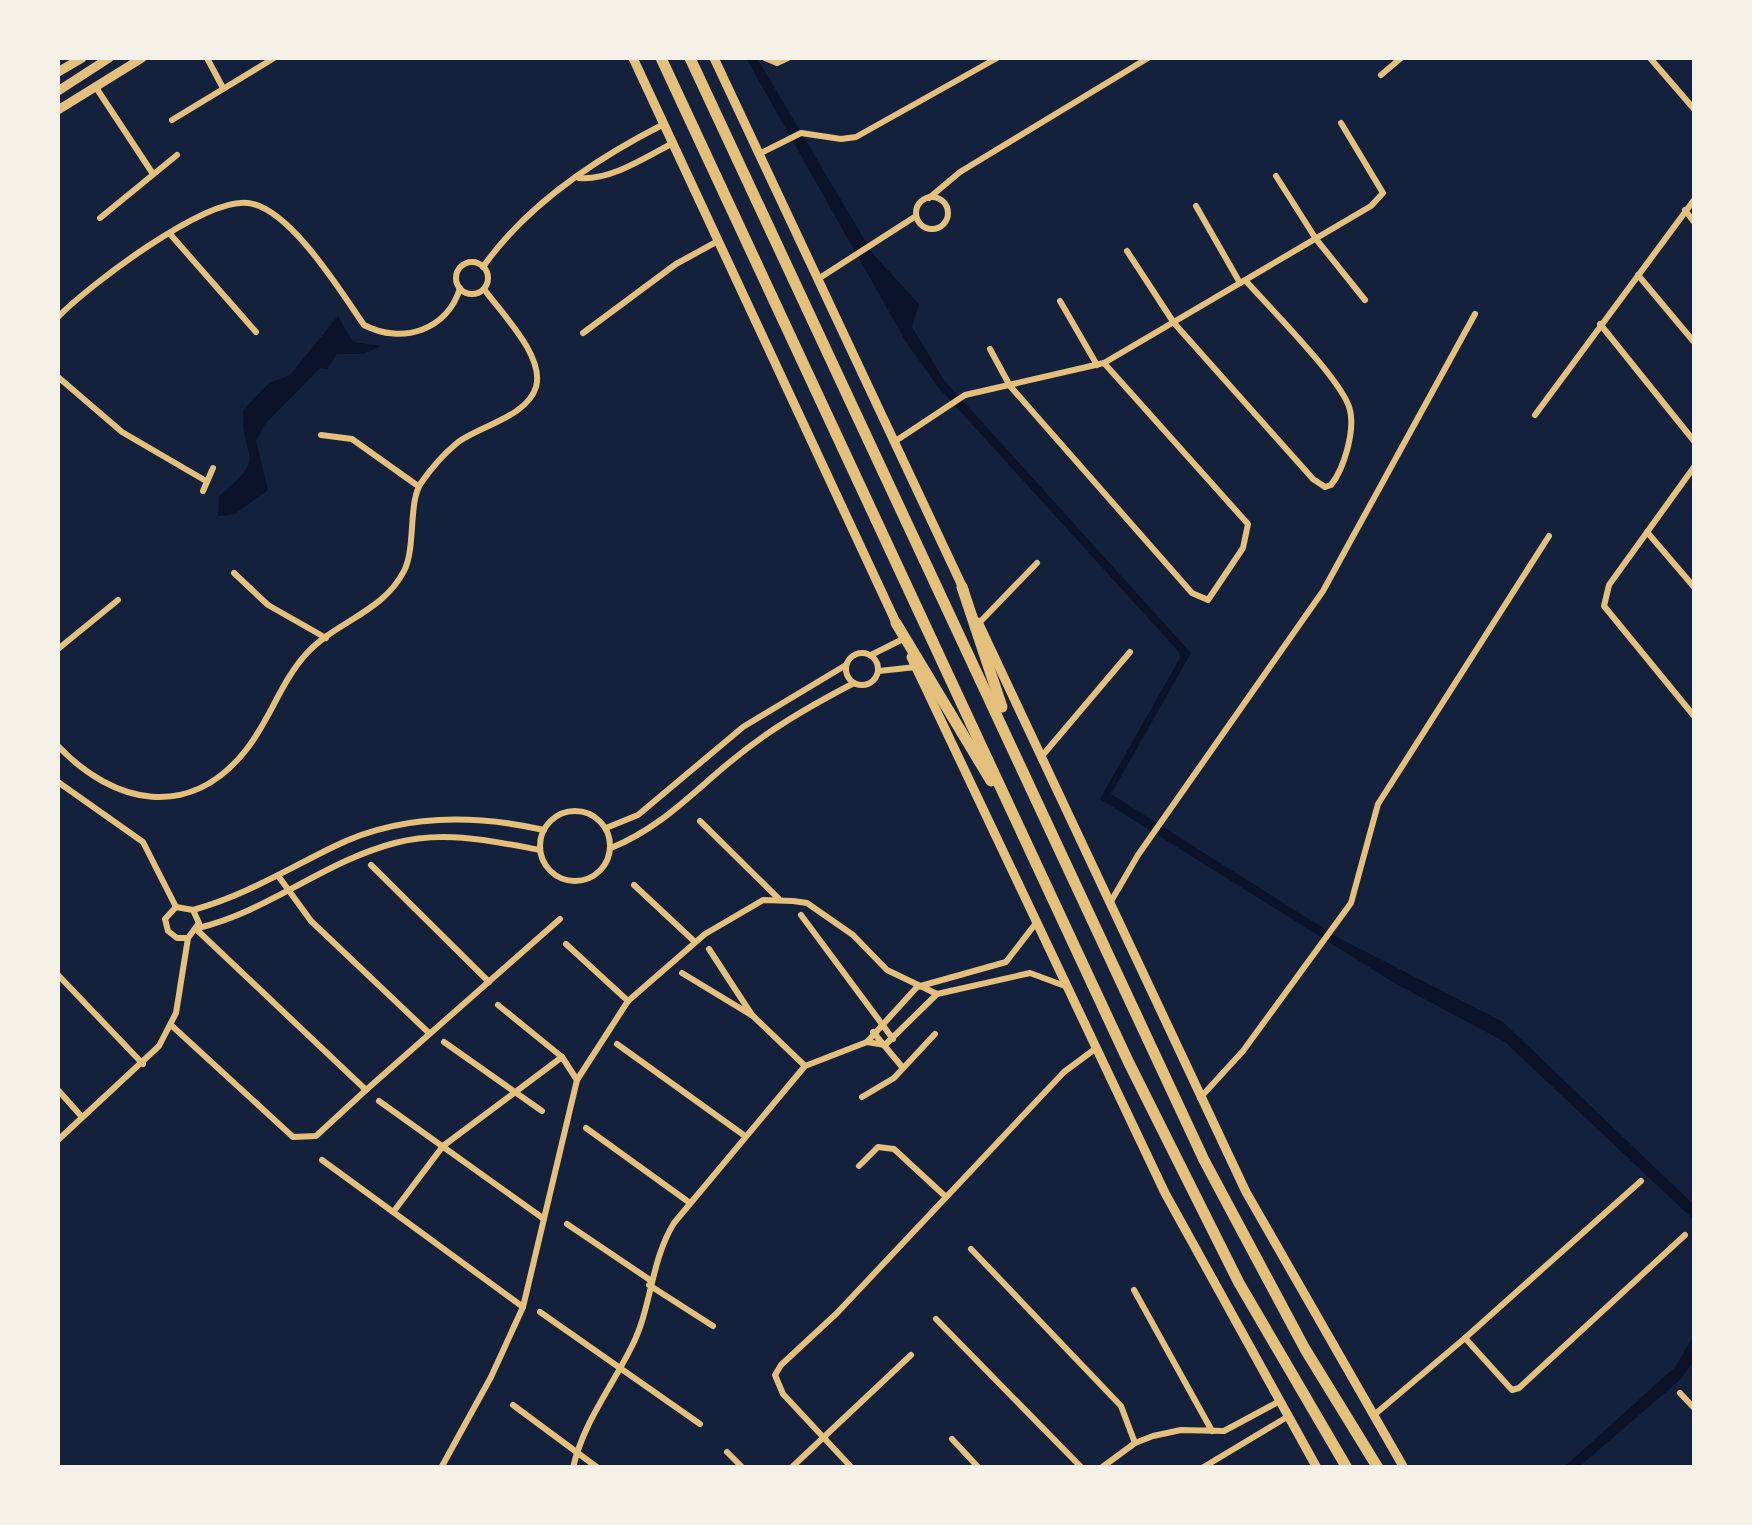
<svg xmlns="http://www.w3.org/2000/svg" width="1752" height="1525" font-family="'Source Sans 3',sans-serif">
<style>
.water{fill:#0b132b}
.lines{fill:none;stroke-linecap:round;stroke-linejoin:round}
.minor{stroke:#e5c07b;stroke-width:6}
.secondary{stroke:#e5c07b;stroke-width:9}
.trunk{stroke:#e5c07b;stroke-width:11}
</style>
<rect width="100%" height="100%" fill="#14213d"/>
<g class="water">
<path d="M 746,58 L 757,58 L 873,254 L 919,304 L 912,327 L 944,380 L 1191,653 L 1111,794 L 1337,937 L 1503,1022 L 1694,1205 L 1694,1220 L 1505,1042 L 1396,984 L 1100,799 L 1180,658 L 1179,652 L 938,387 L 906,342 Z"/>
<path d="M 338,316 L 353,342 L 381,346 L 363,354 L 337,354 L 327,369 L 320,368 L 265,424 L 256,441 L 268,490 L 235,514 L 218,516 L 219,496 C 270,454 241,462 243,410 L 269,383 L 290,375 Z"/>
<path d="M 1694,1335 L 1694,1361 L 1680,1380 L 1579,1467 L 1564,1467 L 1675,1367 Z"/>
</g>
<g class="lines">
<g class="minor">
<path d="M 207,58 L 223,88"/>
<path d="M 765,58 L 777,63 L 788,58"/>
<path d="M 1650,58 L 1694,109"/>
<path d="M 1381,75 L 1401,58"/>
<path d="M 95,86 L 153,174"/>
<path d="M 172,120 L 274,58"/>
<path d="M 759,154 L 801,133 L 841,139 L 856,137 L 997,58"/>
<path d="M 1276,176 L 1316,239 L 1365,300"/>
<path d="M 579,178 C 610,181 646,157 673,143"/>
<circle cx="932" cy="213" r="16"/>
<path d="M 929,198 L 960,172 L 1148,58"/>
<path d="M 1196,206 L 1240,283"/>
<path d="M 1685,210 L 1694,222"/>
<path d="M 100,218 L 177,155"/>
<path d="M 170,234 L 256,332"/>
<path d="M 1127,251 L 1174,323 L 1313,479 L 1325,487 L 1331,485 C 1344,469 1355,431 1350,410 C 1344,382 1268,306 1246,281"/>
<circle cx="472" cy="278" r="16"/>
<path d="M 483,267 C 527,204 597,158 664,124"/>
<path d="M 1638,275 L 1694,342"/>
<path d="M 818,279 L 916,216"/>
<path d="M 1060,301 L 1097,365"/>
<path d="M 58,317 C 88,286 205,197 248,203 C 290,208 341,292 364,325 C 402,345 448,330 460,288"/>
<path d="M 1600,324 L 1694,441"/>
<path d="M 583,333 L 676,264 L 718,241"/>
<path d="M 990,349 L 1010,386 L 1192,593 L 1208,600 L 1243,548 L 1248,524 L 1104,363"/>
<path d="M 58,377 L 122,432 L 206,481"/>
<path d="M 1535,415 L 1694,200"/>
<path d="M 321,435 L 352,439 L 418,486"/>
<path d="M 894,442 L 965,395 L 1104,363 L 1371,206 L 1383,193 L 1341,123"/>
<path d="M 1694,467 L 1609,585 L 1604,606 L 1694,716"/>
<path d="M 203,491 L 213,468"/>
<path d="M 1647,532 L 1694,587"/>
<path d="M 234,573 L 268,605 L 326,638"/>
<path d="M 979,623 L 1037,563"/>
<path d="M 58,649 L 118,600"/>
<circle cx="862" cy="669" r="16"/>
<path d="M 871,655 L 903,639"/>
<path d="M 879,671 L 916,667"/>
<path d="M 58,746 C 114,805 190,821 246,750 C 270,720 281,681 307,653 C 337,621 383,612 404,571 C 416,548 408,502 421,483 C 430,470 445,453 457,443 C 479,426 527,417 536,387 C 545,356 501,313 484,289"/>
<path d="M 1042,756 L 1130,652"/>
<path d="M 58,782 L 143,842 L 176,907"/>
<circle cx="575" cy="846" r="35"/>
<path d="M 700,821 L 778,898"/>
<path d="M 606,828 L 638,815 L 743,727 L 846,665"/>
<path d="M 611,848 C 660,828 690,795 730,762 C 768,730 810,706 854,683"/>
<path d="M 371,865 L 489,982"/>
<path d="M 279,877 L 311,921 L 429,1033"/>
<path d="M 634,885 L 695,942"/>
<path d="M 1110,903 L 1138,855 L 1323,591 L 1475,314"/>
<path d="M 193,910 C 244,896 286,870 333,847 C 399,814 473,814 544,830"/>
<path d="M 801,915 L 893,1039"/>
<path d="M 198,928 C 269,911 325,861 395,843 C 444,830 492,841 540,850"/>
<path d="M 566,944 L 628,1001"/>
<path d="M 709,949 L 752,1015"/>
<path d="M 682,973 L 753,1016 L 805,1066"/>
<path d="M 58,975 L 143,1064"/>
<path d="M 498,1005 L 562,1057 L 577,1080"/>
<path d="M 171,1025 L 293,1137 L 316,1136 L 366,1090 L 197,930"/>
<path d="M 873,1032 L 903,1068"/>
<path d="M 444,1042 L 542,1111"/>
<path d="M 867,1042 L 917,987 L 1006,962 L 1036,923"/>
<path d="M 617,1044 L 745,1136"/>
<path d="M 58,1090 L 82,1117"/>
<path d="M 366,1090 L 560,919"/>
<path d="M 862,1097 L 894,1078 L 935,1034"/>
<path d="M 1200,1098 L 1243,1051 L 1351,903 L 1378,804 L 1549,536"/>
<path d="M 379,1101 L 544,1219"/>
<path d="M 586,1128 L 690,1203"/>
<path d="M 58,1140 L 159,1046 L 176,1013 L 188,938 L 199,923 L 193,910 L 176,907 L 165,919 L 168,931 L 177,938 L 188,938"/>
<path d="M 322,1160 L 523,1307"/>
<path d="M 859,1166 L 878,1147 L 894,1149 L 946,1197"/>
<path d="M 394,1211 L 443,1146 L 562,1057"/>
<path d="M 567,1224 L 650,1280"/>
<path d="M 971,1249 L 1121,1406 L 1135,1443"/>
<path d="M 649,1285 L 713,1326"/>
<path d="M 1134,1290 L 1212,1431"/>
<path d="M 540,1312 L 700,1424"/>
<path d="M 936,1319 L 1082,1468"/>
<path d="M 1465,1338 L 1641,1181"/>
<path d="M 1680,1393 L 1694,1408"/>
<path d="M 513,1405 L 598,1468"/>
<path d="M 1374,1415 L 1465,1338 L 1512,1390 L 1519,1388 L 1685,1235"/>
<path d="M 952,1439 L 979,1468"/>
<path d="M 727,1452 L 743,1468"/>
<path d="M 441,1468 L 491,1377 L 523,1307 L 577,1080 L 628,1001 L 705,934 L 763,900 L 793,901 L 807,903 L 853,935 L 887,970 L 937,994 L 1030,973 L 1065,986"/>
<path d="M 573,1468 C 583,1423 611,1388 631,1348 C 652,1308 650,1262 674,1223 L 805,1066 L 867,1042 L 885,1045 L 937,994"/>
<path d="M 791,1468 L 911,1355"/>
<path d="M 852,1468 L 783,1394 L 775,1375 L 781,1365 L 837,1313 L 1064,1072 L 1095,1049"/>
<path d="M 1101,1468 L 1135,1443 L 1153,1436 L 1181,1430 L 1224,1431 L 1278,1402"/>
<path d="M 1202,1468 L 1287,1417"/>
</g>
<g class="secondary">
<path d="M 633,58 L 899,629"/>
<path d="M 714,58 L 964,590"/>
<path d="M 58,72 L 82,58"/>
<path d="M 58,91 L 109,58"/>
<path d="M 58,110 L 142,58"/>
<path d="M 978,622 L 1246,1192 L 1404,1468"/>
<path d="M 911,657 L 1165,1193 L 1317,1468"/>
</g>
<g class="trunk">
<path d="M 661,58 L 1128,1061 L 1239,1283 L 1347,1468"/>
<path d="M 690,58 L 1204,1160 L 1305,1349 L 1378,1468"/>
<path d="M 962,587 L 1002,707"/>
<path d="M 896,623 L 991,781"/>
</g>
</g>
<rect width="1752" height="1525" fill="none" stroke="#f6f1e7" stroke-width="120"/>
</svg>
